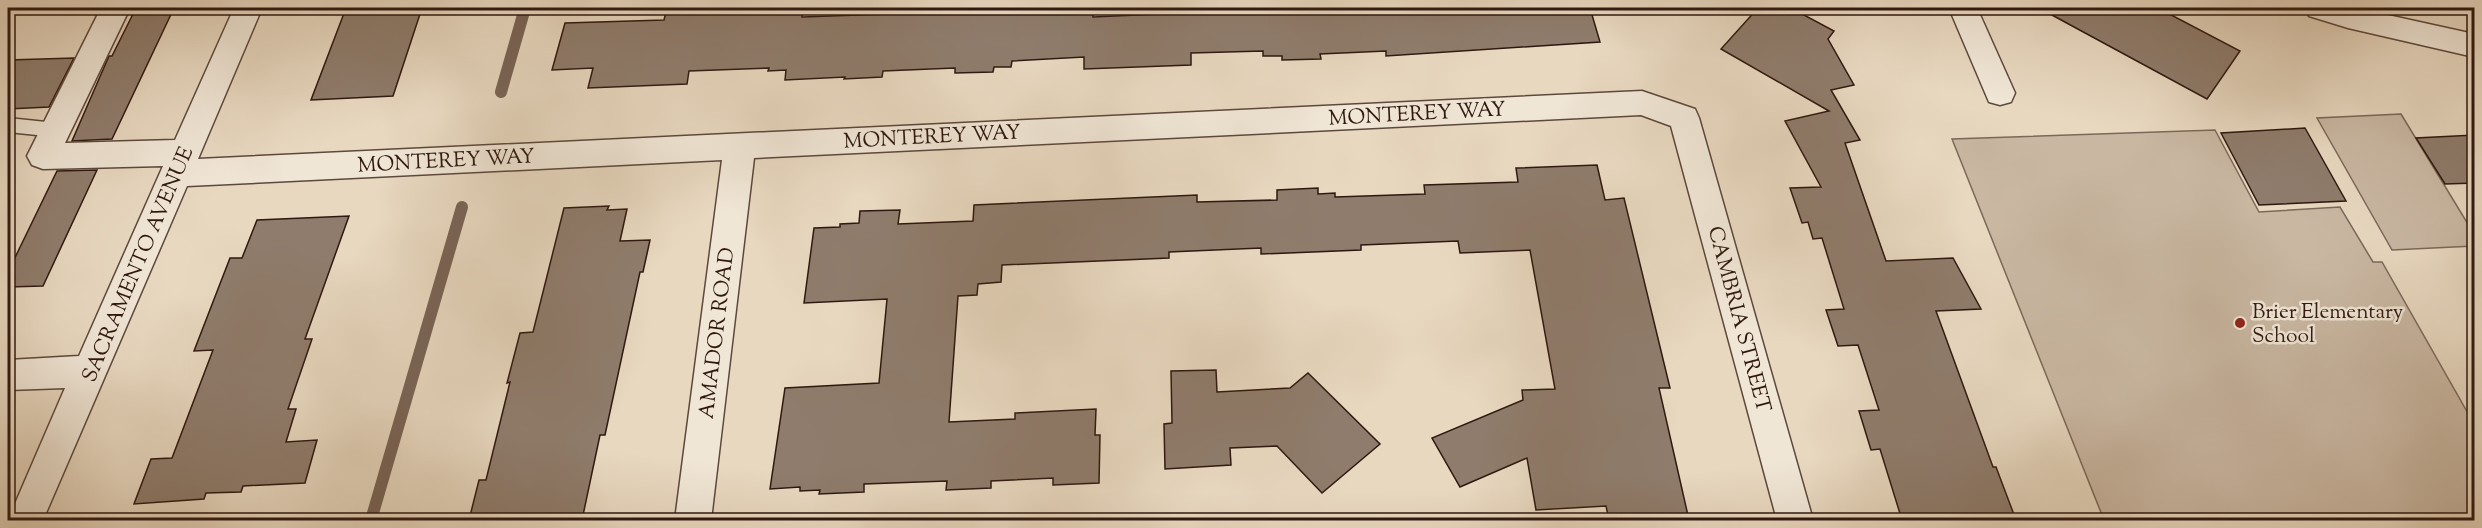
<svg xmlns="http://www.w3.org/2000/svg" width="2482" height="528" font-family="'Sorts Mill Goudy',serif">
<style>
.green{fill:#c9b7a2;stroke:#7c6859;stroke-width:1.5}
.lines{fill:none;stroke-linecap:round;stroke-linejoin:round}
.stream{stroke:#786456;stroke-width:12}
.building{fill:#8f7c6c;stroke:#2f1810;stroke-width:1.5}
.lane-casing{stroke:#5d483c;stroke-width:3}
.street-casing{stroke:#5d483c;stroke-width:3}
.lane{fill:#f0e6d6;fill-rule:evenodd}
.street{fill:#f0e6d6;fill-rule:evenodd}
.poi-dot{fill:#8f2418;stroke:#f0e6d6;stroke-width:2}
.labels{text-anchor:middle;stroke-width:5;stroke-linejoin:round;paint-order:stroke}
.street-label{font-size:21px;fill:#2f1810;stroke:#f0e6d6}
.poi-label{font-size:21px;fill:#2f1810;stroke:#f0e6d6;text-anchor:start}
</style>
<rect width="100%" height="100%" fill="#e8d8c0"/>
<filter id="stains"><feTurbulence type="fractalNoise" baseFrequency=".00333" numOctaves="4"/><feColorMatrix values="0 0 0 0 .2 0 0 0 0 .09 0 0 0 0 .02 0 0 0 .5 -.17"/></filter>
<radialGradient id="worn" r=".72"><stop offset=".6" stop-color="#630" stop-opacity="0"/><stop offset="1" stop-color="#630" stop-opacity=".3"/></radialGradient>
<g class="green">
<path d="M 2401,114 L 2474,234 L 2474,246 L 2392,250 L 2317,118 Z"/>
<path d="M 2215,130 L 2259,212 L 2340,207 L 2373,262 L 2382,262 L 2474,424 L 2474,520 L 2104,520 L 1952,139 Z"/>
</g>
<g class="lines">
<g class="stream">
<path d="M 501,92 L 525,8"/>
<path d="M 371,520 L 462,207"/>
</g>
</g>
<g class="building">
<path d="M 136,8 L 174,8 L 112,139 L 72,141 L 109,56 L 112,56 Z"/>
<path d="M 346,8 L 422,8 L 393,96 L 311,100 Z"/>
<path d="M 765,8 L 803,8 L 802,17 L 917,13 L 917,8 L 1093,8 L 1093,17 L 1182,13 L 1182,8 L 1308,9 L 1309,14 L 1432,9 L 1432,8 L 1590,8 L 1600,42 L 1386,56 L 1386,51 L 1320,54 L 1321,59 L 1282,60 L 1282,56 L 1263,56 L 1263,51 L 1191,53 L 1191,65 L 1084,69 L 1084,57 L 1012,61 L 1011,67 L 994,67 L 993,72 L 955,73 L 955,68 L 883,71 L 882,77 L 844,79 L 845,77 L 785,80 L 786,70 L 768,71 L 769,68 L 689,71 L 687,84 L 588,88 L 593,68 L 552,70 L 565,23 L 664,20 L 666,12 Z"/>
<path d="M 1758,8 L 1791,8 L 1834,31 L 1828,39 L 1854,85 L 1831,90 L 1860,140 L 1845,143 L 1886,261 L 1953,258 L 1981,309 L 1936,311 L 1993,467 L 1996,467 L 2016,520 L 1902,520 L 1880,449 L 1871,450 L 1859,411 L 1879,410 L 1858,345 L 1838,346 L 1826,310 L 1844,309 L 1822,238 L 1813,239 L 1808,222 L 1802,223 L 1790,188 L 1821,187 L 1785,121 L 1829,111 L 1721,49 Z"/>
<path d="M 2039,8 L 2158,8 L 2240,51 L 2207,99 Z"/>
<path d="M 74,58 L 49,107 L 8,109 L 8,60 Z"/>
<path d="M 2305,128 L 2346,201 L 2259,205 L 2221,133 Z"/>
<path d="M 2475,135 L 2475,183 L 2445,184 L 2416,138 Z"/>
<path d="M 1597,165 L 1605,200 L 1624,198 L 1670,388 L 1659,388 L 1689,520 L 1609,520 L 1606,506 L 1536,510 L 1527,458 L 1460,487 L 1432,438 L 1523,400 L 1522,390 L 1555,389 L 1530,250 L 1460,253 L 1458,241 L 1361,245 L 1361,250 L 1261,254 L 1261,248 L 1169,252 L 1169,258 L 1002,265 L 1001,282 L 978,284 L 977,295 L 958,296 L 949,422 L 1015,419 L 1015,413 L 1096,409 L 1095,435 L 1100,435 L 1099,483 L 1053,485 L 1053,478 L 991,481 L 991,488 L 946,490 L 947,481 L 864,484 L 864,492 L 819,494 L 820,490 L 800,491 L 800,487 L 770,489 L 785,388 L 879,383 L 887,299 L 804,303 L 814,228 L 840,227 L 840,224 L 859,223 L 860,211 L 900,210 L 898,224 L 973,221 L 974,205 L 1197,195 L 1197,202 L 1277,200 L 1277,190 L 1318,188 L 1318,194 L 1335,193 L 1335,197 L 1425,194 L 1424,185 L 1518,182 L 1516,168 Z"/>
<path d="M 97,170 L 43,286 L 8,287 L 8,272 L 57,171 Z"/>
<path d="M 609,206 L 607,210 L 627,209 L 620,241 L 650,240 L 643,272 L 640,272 L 605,435 L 600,435 L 582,520 L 469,520 L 479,480 L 486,480 L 510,382 L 507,383 L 520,333 L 533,332 L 564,208 Z"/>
<path d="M 349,216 L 305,339 L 312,339 L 288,409 L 296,409 L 286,442 L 317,440 L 305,483 L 243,486 L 241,492 L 206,493 L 204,499 L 134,504 L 151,459 L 172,458 L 213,350 L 194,351 L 230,258 L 242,258 L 257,220 Z"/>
<path d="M 1216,370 L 1217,392 L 1290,388 L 1308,373 L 1380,444 L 1322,493 L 1277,446 L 1230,448 L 1231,465 L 1165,469 L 1164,424 L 1172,423 L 1171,371 Z"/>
</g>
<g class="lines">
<defs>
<path id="lane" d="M 8,118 L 56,123 L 62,125 L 64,130 L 62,135 L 56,137 L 8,132 Z"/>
<g id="street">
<path d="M 101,8 L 130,8 L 65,143 L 175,140 L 234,8 L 262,8 L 198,159 L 1642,91 L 1695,109 L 1699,118 L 1813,520 L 1777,520 L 1671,126 L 1641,115 L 754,158 L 711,520 L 675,520 L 722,160 L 187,186 L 43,520 L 8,520 L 65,388 L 8,390 L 8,360 L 79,356 L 163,166 L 43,169 L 32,165 L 27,156 Z"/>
<path d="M 1949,8 L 1977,8 L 2015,93 L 2011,102 L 2000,105 L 1989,102 Z"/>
<path d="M 2305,8 L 2356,8 L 2474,34 L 2474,57 L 2348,28 L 2309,16 Z"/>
</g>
</defs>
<use href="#lane" class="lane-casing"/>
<use href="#street" class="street-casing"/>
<use href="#lane" class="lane"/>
<use href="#street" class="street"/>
</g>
<circle class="poi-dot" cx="2240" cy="323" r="6"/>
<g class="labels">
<g class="street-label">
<text transform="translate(1417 113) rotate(-3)" y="7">MONTEREY WAY</text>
<text transform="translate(932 136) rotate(-3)" y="7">MONTEREY WAY</text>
<text transform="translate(446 160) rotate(-3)" y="7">MONTEREY WAY</text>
<text transform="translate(137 264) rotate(-67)" y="7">SACRAMENTO AVENUE</text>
<text transform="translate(1740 319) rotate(75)" y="7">CAMBRIA STREET</text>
<text transform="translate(716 333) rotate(-83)" y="7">AMADOR ROAD</text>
</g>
<g class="poi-label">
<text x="2252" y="318">Brier Elementary<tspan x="2252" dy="24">School</tspan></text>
</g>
</g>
<rect width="2482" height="528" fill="none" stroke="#e8d8c0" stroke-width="30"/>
<rect x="9" y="9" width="2464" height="510" fill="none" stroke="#2f1810" stroke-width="3"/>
<rect x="15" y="15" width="2452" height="498" fill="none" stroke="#2f1810" stroke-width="1.5"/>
<rect width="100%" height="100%" filter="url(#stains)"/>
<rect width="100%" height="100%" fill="url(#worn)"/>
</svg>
